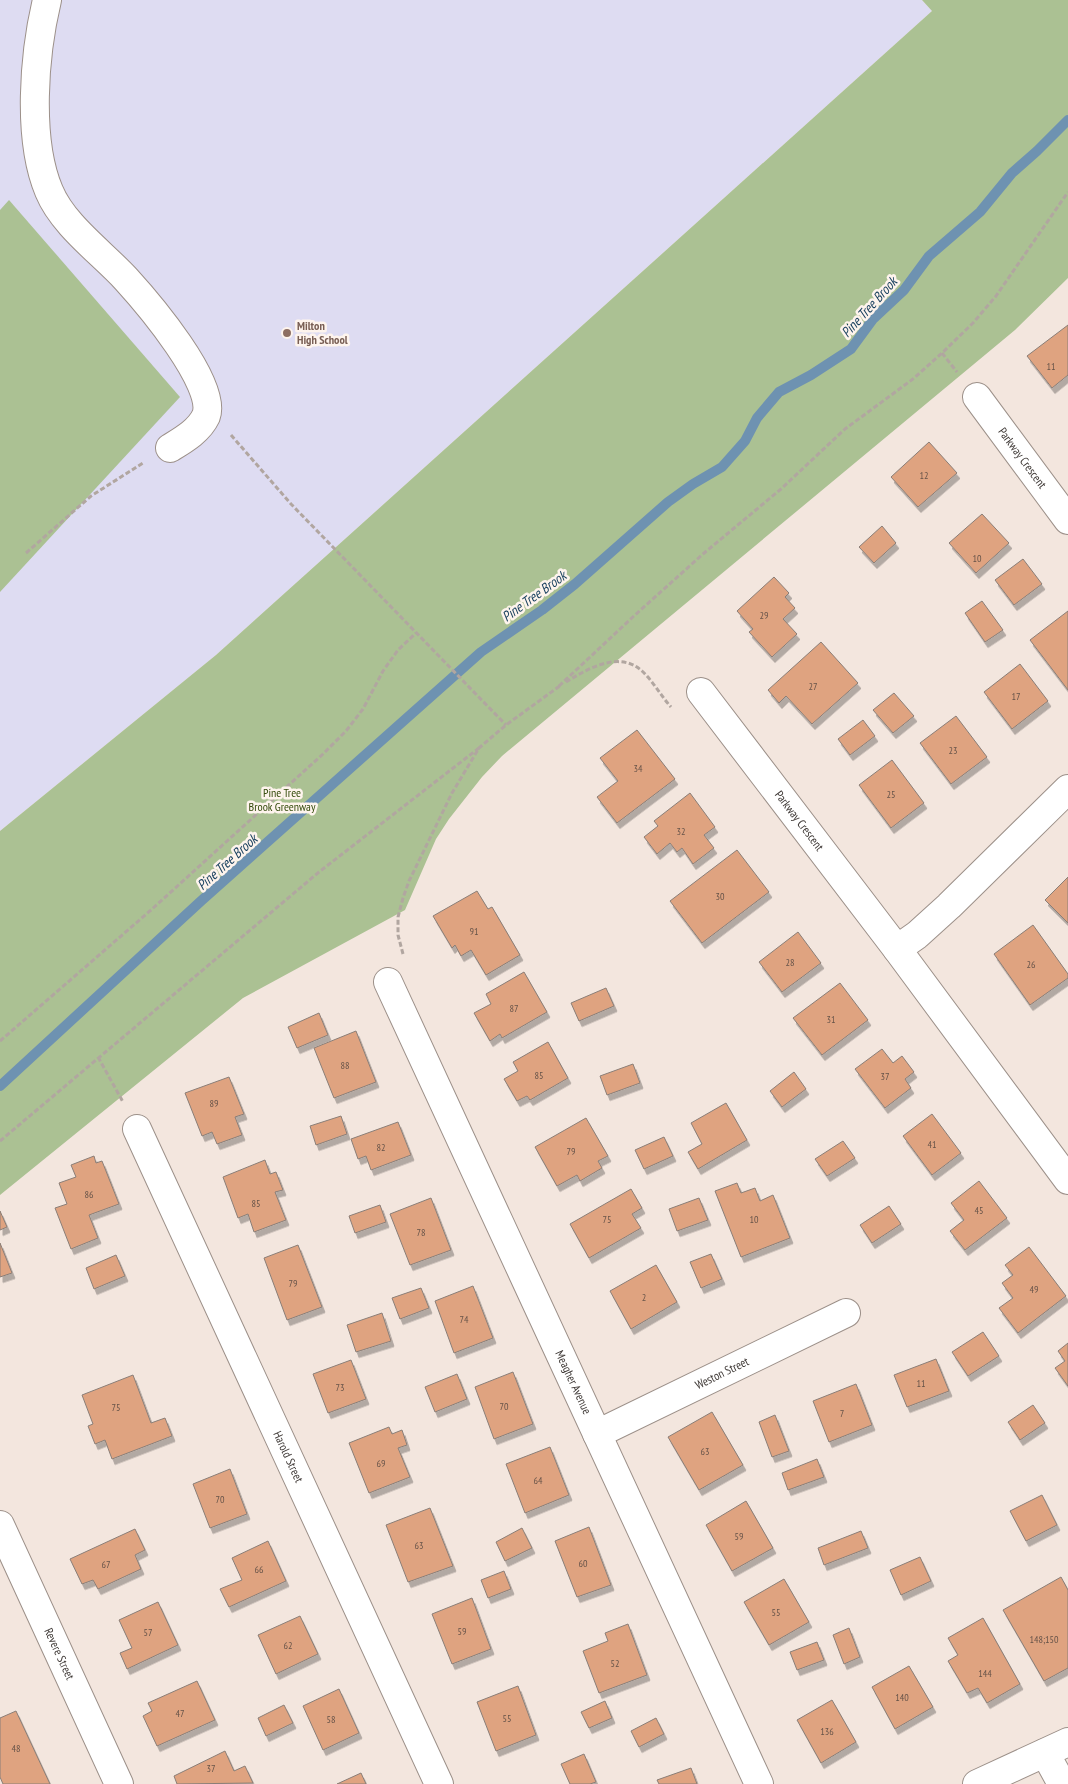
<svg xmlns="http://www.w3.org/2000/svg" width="1068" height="1784" font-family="'PT Sans Narrow',sans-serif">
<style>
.education{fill:#dedcf2}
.green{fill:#abc193}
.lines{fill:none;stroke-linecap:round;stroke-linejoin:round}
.stream{stroke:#6e92b1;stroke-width:10}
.building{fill:#dfa380;stroke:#8a7e77;filter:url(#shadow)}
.minor-casing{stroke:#9c9089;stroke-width:30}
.path{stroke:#b1a6a0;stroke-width:3;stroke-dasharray:5 2.5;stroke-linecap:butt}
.minor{stroke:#fff;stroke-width:28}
.education-dot{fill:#8d6e63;stroke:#fef4ed;stroke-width:2}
.labels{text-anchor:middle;stroke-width:5;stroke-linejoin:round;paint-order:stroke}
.number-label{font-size:10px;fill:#665348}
.education-label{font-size:12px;font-weight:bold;fill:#785e54;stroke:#fef4ed;text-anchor:start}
.street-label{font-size:12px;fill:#3e3835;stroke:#fef4ed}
.park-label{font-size:12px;fill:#334b0b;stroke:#fef4ed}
.water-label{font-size:14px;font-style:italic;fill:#153d5c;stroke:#fef4ed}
</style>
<defs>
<filter id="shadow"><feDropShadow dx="3" dy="5.5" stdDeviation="0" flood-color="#0004"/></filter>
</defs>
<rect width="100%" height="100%" fill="#f3e6de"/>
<path class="education" d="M 0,0 L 922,0 L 932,11 L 216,655 L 0,831 Z"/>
<g class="green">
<path d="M 922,0 L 1068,0 L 1068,278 L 1015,330 L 502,756 L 482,777 L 449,819 L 436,839 L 405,910 L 243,998 L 0,1195 L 0,831 L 216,655 L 932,11 Z"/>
<path d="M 9,200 L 180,397 L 0,592 L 0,210 Z"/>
</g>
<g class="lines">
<path class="stream" d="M 0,1086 L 201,901 L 481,652 L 542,610 L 575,584 L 668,502 L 693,484 L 722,467 L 745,441 L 757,418 L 779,392 L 811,375 L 851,349 L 873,319 L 904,290 L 929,256 L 980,212 L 1012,173 L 1037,151 L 1068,120"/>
</g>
<g class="building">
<path d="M 1068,325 L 1068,375 L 1052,388 L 1027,356 Z"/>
<path d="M 929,442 L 957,473 L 918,507 L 891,477 Z"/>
<path d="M 982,514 L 1009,543 L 976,573 L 949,543 Z"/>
<path d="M 882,526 L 896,543 L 874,563 L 859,547 Z"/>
<path d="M 1023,559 L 1042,584 L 1014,605 L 995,580 Z"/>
<path d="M 774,577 L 789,593 L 785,597 L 795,608 L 783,619 L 797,634 L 772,657 L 749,632 L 753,629 L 737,611 Z"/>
<path d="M 982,601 L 1003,630 L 985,642 L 965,613 Z"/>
<path d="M 1068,611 L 1068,690 L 1030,640 Z"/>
<path d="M 821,642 L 858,683 L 812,724 L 786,696 L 779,703 L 768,690 Z"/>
<path d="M 1020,664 L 1048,701 L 1012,729 L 984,692 Z"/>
<path d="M 894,693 L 914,716 L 893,733 L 873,710 Z"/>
<path d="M 956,716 L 987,757 L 951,784 L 920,743 Z"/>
<path d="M 863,720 L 875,736 L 850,755 L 838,739 Z"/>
<path d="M 637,730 L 675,779 L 617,823 L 597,797 L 618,781 L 600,758 Z"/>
<path d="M 892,760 L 924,803 L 891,828 L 859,785 Z"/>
<path d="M 690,793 L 715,827 L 704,835 L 714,848 L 693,864 L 682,848 L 677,852 L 670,843 L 657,854 L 644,837 L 658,826 L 654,821 Z"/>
<path d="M 737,850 L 769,892 L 702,943 L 670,901 Z"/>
<path d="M 1068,877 L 1068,923 L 1045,900 Z"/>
<path d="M 477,891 L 488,909 L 492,907 L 520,955 L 486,975 L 471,950 L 461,956 L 455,945 L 452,948 L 433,916 Z"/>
<path d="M 1033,925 L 1068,974 L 1068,978 L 1030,1005 L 994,954 Z"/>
<path d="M 798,932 L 821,963 L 782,992 L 759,962 Z"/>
<path d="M 524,972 L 547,1012 L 502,1038 L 500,1034 L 490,1041 L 474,1013 L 491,1004 L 486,994 Z"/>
<path d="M 840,983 L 868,1020 L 822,1055 L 793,1018 Z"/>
<path d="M 606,988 L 614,1006 L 579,1021 L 571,1003 Z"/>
<path d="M 319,1013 L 328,1035 L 297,1048 L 288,1027 Z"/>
<path d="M 356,1031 L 376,1082 L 334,1098 L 314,1048 Z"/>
<path d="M 548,1042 L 568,1078 L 530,1100 L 527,1096 L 517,1101 L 504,1079 L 518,1071 L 513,1062 Z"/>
<path d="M 882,1049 L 893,1063 L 902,1056 L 914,1072 L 905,1079 L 911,1088 L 885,1108 L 855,1069 Z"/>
<path d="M 633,1064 L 640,1083 L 607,1095 L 600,1076 Z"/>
<path d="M 794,1072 L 806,1089 L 782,1107 L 770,1091 Z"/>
<path d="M 229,1077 L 244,1114 L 235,1117 L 242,1135 L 217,1144 L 212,1132 L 202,1136 L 185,1093 Z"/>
<path d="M 726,1103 L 747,1140 L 698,1169 L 688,1152 L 702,1144 L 691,1123 Z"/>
<path d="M 932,1114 L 961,1153 L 932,1175 L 903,1136 Z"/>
<path d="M 341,1116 L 347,1134 L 316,1145 L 310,1126 Z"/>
<path d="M 586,1118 L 608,1156 L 598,1161 L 602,1168 L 580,1181 L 577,1175 L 557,1186 L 535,1147 Z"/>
<path d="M 398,1122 L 411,1155 L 371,1170 L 366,1156 L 358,1159 L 351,1139 Z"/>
<path d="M 664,1137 L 673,1156 L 644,1169 L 635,1150 Z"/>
<path d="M 843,1141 L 855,1158 L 827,1176 L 815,1159 Z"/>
<path d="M 94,1156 L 96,1163 L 102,1161 L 119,1204 L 89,1215 L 98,1238 L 71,1249 L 55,1208 L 67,1204 L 59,1183 L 76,1177 L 71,1165 Z"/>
<path d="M 265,1160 L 270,1174 L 276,1172 L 283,1190 L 275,1192 L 286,1220 L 254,1232 L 248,1214 L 238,1218 L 223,1177 Z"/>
<path d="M 979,1181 L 1007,1218 L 965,1250 L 950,1231 L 964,1220 L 951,1203 Z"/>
<path d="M 737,1183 L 741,1193 L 755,1188 L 760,1201 L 773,1195 L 790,1238 L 741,1257 L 715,1191 Z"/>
<path d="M 631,1189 L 642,1208 L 632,1214 L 641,1228 L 589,1258 L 570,1224 Z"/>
<path d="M 431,1198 L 451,1250 L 410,1265 L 390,1214 Z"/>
<path d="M 699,1198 L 708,1220 L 677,1231 L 669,1209 Z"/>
<path d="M 380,1205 L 386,1222 L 355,1233 L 349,1216 Z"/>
<path d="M 889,1206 L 901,1224 L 872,1243 L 860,1225 Z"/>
<path d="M 0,1211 L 7,1227 L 0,1230 Z"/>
<path d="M 0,1243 L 12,1273 L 0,1277 Z"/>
<path d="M 298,1245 L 322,1307 L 287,1320 L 264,1258 Z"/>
<path d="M 1029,1247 L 1066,1296 L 1018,1333 L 999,1308 L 1013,1298 L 1002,1283 L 1013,1275 L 1005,1265 Z"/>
<path d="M 711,1254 L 722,1279 L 701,1288 L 690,1262 Z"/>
<path d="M 116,1255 L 125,1276 L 94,1289 L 86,1268 Z"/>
<path d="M 656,1265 L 677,1302 L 631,1329 L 610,1291 Z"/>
<path d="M 473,1286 L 493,1338 L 454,1353 L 435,1301 Z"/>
<path d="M 421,1288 L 429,1308 L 400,1319 L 392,1298 Z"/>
<path d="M 382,1313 L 391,1341 L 356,1352 L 347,1325 Z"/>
<path d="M 983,1332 L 999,1356 L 968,1376 L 952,1352 Z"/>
<path d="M 1068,1343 L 1068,1386 L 1055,1368 L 1065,1361 L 1058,1351 Z"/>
<path d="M 936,1359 L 949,1391 L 907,1407 L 894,1375 Z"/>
<path d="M 351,1360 L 366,1399 L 328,1413 L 313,1374 Z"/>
<path d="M 513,1372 L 533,1424 L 494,1439 L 475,1387 Z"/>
<path d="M 457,1374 L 467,1399 L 435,1412 L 425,1387 Z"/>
<path d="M 133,1375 L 151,1423 L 165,1418 L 172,1436 L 112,1459 L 105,1440 L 95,1444 L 88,1426 L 93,1424 L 82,1395 Z"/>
<path d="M 856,1384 L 872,1425 L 829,1442 L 813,1401 Z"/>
<path d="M 1033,1405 L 1045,1423 L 1020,1440 L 1008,1422 Z"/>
<path d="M 712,1412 L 743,1465 L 699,1490 L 668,1437 Z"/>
<path d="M 775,1415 L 789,1451 L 772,1457 L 759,1422 Z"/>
<path d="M 389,1427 L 392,1434 L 402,1430 L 407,1445 L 398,1448 L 410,1477 L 369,1493 L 349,1443 Z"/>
<path d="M 550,1447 L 569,1495 L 525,1513 L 506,1464 Z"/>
<path d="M 817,1459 L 824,1477 L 788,1490 L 782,1473 Z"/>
<path d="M 230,1469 L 247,1514 L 210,1528 L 193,1484 Z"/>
<path d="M 1042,1495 L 1057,1525 L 1026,1541 L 1010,1511 Z"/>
<path d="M 746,1501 L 773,1548 L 732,1571 L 706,1525 Z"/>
<path d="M 430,1508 L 453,1566 L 408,1582 L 386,1525 Z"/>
<path d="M 589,1527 L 611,1585 L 577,1597 L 555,1541 Z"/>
<path d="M 522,1528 L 532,1548 L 505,1561 L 496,1542 Z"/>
<path d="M 135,1529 L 145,1550 L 135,1555 L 141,1569 L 98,1589 L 93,1580 L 82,1584 L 70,1559 Z"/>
<path d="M 861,1531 L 868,1548 L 824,1565 L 818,1548 Z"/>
<path d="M 268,1541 L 286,1581 L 229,1607 L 220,1589 L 242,1580 L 232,1558 Z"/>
<path d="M 920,1557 L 931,1581 L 901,1595 L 890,1570 Z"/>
<path d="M 504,1571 L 511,1589 L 488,1598 L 481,1580 Z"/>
<path d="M 1061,1577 L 1068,1590 L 1068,1668 L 1044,1681 L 1003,1610 Z"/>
<path d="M 784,1579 L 809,1622 L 769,1645 L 744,1602 Z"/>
<path d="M 472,1598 L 491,1649 L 452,1664 L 432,1614 Z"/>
<path d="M 158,1602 L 178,1645 L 127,1669 L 120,1653 L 132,1648 L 119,1620 Z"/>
<path d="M 300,1616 L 318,1654 L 276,1674 L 258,1635 Z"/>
<path d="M 983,1618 L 1020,1684 L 987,1703 L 978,1688 L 967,1693 L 948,1661 L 958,1655 L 948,1638 Z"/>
<path d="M 628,1624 L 647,1675 L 599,1693 L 583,1651 L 608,1641 L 605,1633 Z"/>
<path d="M 849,1628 L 860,1657 L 844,1664 L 833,1635 Z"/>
<path d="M 817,1642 L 824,1660 L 797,1670 L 790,1652 Z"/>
<path d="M 909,1666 L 933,1707 L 895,1729 L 872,1687 Z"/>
<path d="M 197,1681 L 215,1720 L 157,1746 L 143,1716 L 152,1711 L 148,1703 Z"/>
<path d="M 518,1686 L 536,1735 L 496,1751 L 477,1702 Z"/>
<path d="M 339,1689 L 359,1733 L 323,1750 L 303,1706 Z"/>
<path d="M 832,1700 L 856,1742 L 821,1763 L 797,1720 Z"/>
<path d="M 605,1701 L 612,1718 L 589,1728 L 581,1712 Z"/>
<path d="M 284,1705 L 293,1723 L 266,1736 L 258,1718 Z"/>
<path d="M 16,1711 L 50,1784 L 3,1784 L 0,1777 L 0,1718 Z"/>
<path d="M 656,1718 L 664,1734 L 639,1747 L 631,1731 Z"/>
<path d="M 225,1751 L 234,1771 L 245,1766 L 253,1783 L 177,1784 L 174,1776 Z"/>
<path d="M 584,1754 L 596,1782 L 590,1784 L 570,1784 L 561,1764 Z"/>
<path d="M 691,1768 L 697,1784 L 659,1784 L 657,1780 Z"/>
<path d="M 361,1773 L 366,1784 L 337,1784 Z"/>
</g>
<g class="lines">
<defs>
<g id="minor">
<path d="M 47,0 C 34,54 27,139 49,191 C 63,225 101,252 126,279 C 147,302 218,385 206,416 C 199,431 183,440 170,448"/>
<path id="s1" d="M 977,397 L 1068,520"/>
<path id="s2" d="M 701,692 L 897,949 L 1068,1180"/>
<path d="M 897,949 L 917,935 L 949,906 L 1068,789"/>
<path id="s3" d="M 388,982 L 759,1784"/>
<path id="s4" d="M 137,1129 L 439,1784"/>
<path id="s5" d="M 597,1434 L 846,1313"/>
<path id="s6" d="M 0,1525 L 119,1784"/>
<path d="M 1045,1753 L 1062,1784"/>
<path d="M 977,1784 L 1068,1742"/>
</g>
</defs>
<use href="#minor" class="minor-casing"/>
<g class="path">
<path d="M 942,353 L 957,372"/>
<path d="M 231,435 L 291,504 L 506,725"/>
<path d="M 26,553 L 91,496 L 143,463"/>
<path d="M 566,682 C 587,669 619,650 642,671 C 653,681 661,696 671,707"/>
<path d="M 559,686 L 635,615 L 703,554 L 781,489 L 845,429 L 913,379 L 942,353 L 973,323 L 996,296 L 1068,192"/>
<path d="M 403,954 L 398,935 L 398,917 L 403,898 L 409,881 L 452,793 L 479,748 L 506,725 L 561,685"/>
<path d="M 0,1041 L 151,910 L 323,754 L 346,731 L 363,709 L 383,671 L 398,650 L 416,633"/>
<path d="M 98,1057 L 123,1102"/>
<path d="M 0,1141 L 319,872 L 479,748"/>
</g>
<use href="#minor" class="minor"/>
</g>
<circle class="education-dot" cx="287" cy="333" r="5"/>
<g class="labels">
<g class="number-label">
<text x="1051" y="370">11</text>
<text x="924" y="479">12</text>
<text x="977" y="562">10</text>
<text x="764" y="619">29</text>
<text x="813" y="690">27</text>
<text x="1016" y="700">17</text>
<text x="953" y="754">23</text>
<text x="638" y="772">34</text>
<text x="891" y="798">25</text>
<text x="681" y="835">32</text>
<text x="720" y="900">30</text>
<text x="474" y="935">91</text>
<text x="790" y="966">28</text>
<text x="1031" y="968">26</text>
<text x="514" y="1012">87</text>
<text x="831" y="1023">31</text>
<text x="345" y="1069">88</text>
<text x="539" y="1079">85</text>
<text x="885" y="1080">37</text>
<text x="214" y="1107">89</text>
<text x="932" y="1148">41</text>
<text x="381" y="1151">82</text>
<text x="571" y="1155">79</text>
<text x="89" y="1198">86</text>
<text x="256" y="1207">85</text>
<text x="979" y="1214">45</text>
<text x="607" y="1223">75</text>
<text x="754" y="1223">10</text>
<text x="421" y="1236">78</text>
<text x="293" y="1287">79</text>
<text x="1034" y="1293">49</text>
<text x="644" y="1301">2</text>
<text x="464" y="1323">74</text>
<text x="921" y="1387">11</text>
<text x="340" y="1391">73</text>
<text x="504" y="1410">70</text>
<text x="116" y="1411">75</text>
<text x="842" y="1417">7</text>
<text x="705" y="1455">63</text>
<text x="381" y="1467">69</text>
<text x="538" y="1484">64</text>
<text x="220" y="1503">70</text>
<text x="739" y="1540">59</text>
<text x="419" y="1549">63</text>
<text x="583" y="1567">60</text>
<text x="106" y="1568">67</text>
<text x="259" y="1573">66</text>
<text x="776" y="1616">55</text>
<text x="462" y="1635">59</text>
<text x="148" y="1636">57</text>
<text x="1044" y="1643">148;150</text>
<text x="288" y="1649">62</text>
<text x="615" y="1667">52</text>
<text x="985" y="1677">144</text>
<text x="902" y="1701">140</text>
<text x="180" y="1717">47</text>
<text x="507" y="1722">55</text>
<text x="331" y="1723">58</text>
<text x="827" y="1735">136</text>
<text x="16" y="1752">48</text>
<text x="211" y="1772">37</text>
</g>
<g class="education-label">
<text x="297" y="330">Milton<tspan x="297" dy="14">High School</tspan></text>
</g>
<g class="street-label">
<text dy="4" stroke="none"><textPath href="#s1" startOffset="76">Parkway Crescent</textPath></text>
<text dy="4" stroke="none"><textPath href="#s2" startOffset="162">Parkway Crescent</textPath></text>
<text dy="4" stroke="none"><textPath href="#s5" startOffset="139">Weston Street</textPath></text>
<text dy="4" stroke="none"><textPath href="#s3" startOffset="441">Meagher Avenue</textPath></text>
<text dy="4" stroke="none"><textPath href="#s4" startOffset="361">Harold Street</textPath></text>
<text dy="4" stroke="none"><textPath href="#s6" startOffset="142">Revere Street</textPath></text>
</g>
<g class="park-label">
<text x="282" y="797">Pine Tree<tspan x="282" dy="14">Brook Greenway</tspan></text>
</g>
<g class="water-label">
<text transform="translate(869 307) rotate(-48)" y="5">Pine Tree Brook</text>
<text transform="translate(534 596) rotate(-36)" y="5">Pine Tree Brook</text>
<text transform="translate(227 862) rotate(-42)" y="5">Pine Tree Brook</text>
</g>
</g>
</svg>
